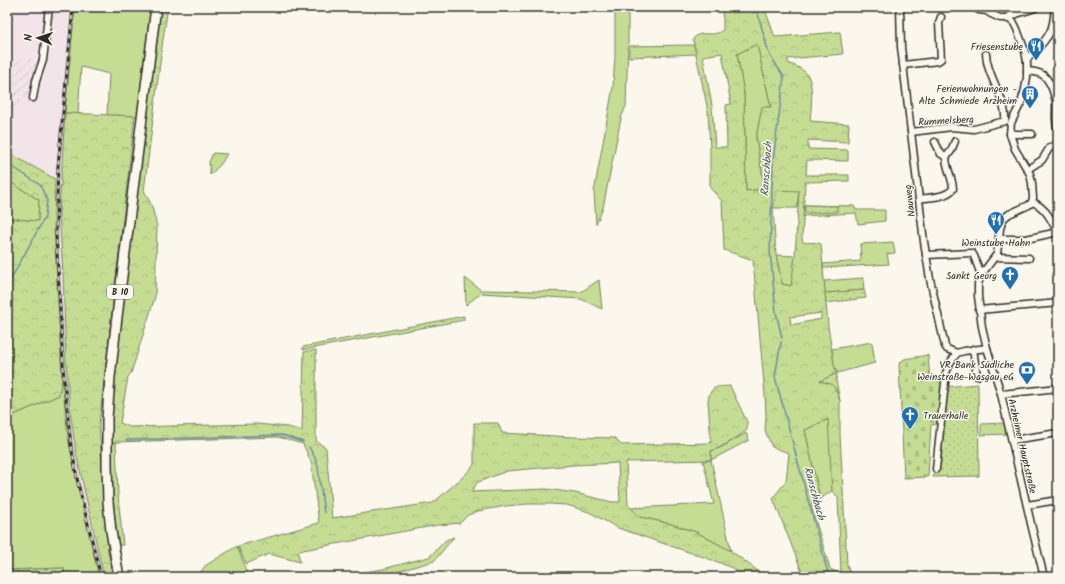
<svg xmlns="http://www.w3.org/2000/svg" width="1065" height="584" font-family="Kalam,sans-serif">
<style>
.built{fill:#f3e4e9}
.industrial{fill:url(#industrial-furrows)}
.grass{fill:#c5dd93;stroke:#78845f}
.forest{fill:url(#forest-crowns);stroke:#78845f;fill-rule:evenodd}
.cemetery{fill:url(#cemetery-stones);stroke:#78845f}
.garden{fill:url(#garden-dots);stroke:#78845f}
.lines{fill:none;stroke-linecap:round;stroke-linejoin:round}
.stream{stroke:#6b8ca4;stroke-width:1.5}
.minor-casing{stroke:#2b2b2b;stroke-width:9}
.major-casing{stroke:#2b2b2b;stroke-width:11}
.highway-casing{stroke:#2b2b2b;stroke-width:12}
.minor{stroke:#fbf7ec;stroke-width:6}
.major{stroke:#fbf7ec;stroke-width:8}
.highway{stroke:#fbf7ec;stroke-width:9}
.rail-casing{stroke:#2b2b2b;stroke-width:3}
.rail{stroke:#fbf7ec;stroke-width:1.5;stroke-dasharray:4.5;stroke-linecap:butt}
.labels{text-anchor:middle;stroke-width:3;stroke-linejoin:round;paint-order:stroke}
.shield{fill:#fbf7ec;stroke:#696865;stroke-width:1}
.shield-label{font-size:9px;font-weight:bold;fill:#2b2b2b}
.poi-label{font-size:10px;fill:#2b2b2b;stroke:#fbf7ec;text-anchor:end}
.street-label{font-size:10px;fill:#2b2b2b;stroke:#fbf7ec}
.water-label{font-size:11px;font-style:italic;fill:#46545e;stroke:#fbf7ec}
</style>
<defs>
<pattern id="industrial-furrows" width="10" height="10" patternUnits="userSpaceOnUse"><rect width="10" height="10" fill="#f3e4e9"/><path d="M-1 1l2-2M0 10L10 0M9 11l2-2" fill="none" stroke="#d0c4c8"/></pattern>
<pattern id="forest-crowns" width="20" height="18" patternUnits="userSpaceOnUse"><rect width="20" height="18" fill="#c5dd93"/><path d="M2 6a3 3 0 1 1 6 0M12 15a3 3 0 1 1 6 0" fill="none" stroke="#a9be7f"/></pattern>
<pattern id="cemetery-stones" width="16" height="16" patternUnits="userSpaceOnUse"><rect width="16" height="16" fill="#c5dd93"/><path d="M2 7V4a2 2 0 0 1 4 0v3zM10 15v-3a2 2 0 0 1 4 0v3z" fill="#a9be7f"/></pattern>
<pattern id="garden-dots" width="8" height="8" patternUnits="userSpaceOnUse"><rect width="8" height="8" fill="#c5dd93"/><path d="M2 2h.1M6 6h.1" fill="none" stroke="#a9be7f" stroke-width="1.8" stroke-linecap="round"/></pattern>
</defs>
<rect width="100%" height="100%" fill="#fbf7ec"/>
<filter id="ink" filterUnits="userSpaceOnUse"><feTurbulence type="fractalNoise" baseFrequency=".025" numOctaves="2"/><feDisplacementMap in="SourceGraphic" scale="8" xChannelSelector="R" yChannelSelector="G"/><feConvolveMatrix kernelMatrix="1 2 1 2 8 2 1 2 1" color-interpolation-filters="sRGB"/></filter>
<g filter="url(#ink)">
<path class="built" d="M 7,7 L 75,7 L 65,113 L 59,213 L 63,272 L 66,363 L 70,409 L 76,453 L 104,577 L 99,577 L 78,486 L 68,437 L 62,379 L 54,224 L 55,179 L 7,152 L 7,107 L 15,107 L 42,60 L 7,56 Z"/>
<path class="industrial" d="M 7,56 L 43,60 L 33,98 L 22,107 L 7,107 Z"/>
<g class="grass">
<path d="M 75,7 L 153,7 L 139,116 L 107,115 L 109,74 L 81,67 L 78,114 L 65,113 Z"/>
<path d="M 615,7 L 628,7 L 628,42 L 626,106 L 621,118 L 603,208 L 596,224 L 594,192 L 613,87 L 615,57 Z"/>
<path d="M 757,44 L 771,107 L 762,107 L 756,138 L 765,189 L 746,191 L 744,93 L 737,54 Z"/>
<path d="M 694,45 L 696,54 L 629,57 L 629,46 Z"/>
<path d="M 213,153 L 227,154 L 221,164 L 210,175 L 209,162 Z"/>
<path d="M 7,180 L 39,200 L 38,221 L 7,218 Z"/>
<path d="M 777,190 L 799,190 L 797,208 L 773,208 Z"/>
<path d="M 804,205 L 854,206 L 856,210 L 885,210 L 885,221 L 858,224 L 856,213 L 803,216 Z"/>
<path d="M 893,242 L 895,253 L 887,254 L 889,264 L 823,268 L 823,264 L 861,261 L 860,244 Z"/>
<path d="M 776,255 L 795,256 L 792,286 L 782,284 Z"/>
<path d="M 465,278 L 481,290 L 581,292 L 599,280 L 602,309 L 581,299 L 481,293 L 466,305 Z"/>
<path d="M 863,278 L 864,290 L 825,293 L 824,281 Z"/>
<path d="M 464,316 L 464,320 L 303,350 L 303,347 Z"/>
<path d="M 872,342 L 875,363 L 837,373 L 836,380 L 840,401 L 835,388 L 819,381 L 837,373 L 834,365 L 832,349 Z"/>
<path d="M 62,379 L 68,437 L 78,486 L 99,577 L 64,577 L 64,568 L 7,570 L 7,418 L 59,395 Z"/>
<path d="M 829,419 L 832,491 L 820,499 L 805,430 Z"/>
<path d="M 1005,423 L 1008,434 L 981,435 L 981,424 Z"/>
<path d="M 746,433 L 749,440 L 711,460 L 711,451 L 722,447 Z"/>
<path d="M 116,442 L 118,495 L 123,545 L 118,545 L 114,511 L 110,443 Z"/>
<path d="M 711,460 L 731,551 L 696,532 L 671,524 L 640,517 L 631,508 L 714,504 L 703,461 Z"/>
<path d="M 454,537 L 434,561 L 379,577 L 333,577 L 383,569 L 429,557 L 446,540 Z"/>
<path d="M 237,546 L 244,564 L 247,577 L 197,577 L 205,566 Z"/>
</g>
<g class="forest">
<path d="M 160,7 L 168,7 L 163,39 L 144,191 L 147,196 L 152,207 L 157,226 L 155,297 L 131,373 L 128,377 L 120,423 L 130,427 L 257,424 L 288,427 L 302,431 L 304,352 L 316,350 L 316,441 L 326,448 L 332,518 L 433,503 L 464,476 L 474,465 L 474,423 L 498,423 L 502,433 L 573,437 L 615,438 L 621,445 L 711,443 L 708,400 C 711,385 717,387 730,386 L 747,422 L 747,430 C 735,439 725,446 711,451 L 711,460 L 626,462 L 628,505 L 640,517 L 671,524 L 696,532 L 731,551 L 766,577 L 745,577 L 732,568 L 718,562 L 618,528 L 589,512 L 567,505 L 550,504 L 527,504 L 506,506 L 478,511 L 468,515 L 460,523 L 438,525 L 303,550 L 298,552 L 300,562 L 269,554 L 246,564 L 238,546 L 319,523 L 311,462 L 303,444 L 278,437 L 116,442 L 110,443 L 112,392 L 119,330 ZM 618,463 L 620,502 L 612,502 L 575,493 L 547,489 L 471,492 L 475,486 L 478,482 L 507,471 L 573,465 Z"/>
<path d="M 721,7 L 764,7 L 775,37 L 840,32 L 843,54 L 788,59 L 788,63 C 793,65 801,68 805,72 C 815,81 811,109 810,121 L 849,124 L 848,142 L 808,140 L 808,149 L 848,150 L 848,161 L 807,160 L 806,175 L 849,175 L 849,181 L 805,182 L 802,239 L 803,242 C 809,244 815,241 821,244 L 828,326 L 834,365 L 837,373 L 820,381 L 831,384 L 835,388 L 840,401 L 840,435 L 847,565 L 851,577 L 823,577 L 821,572 L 810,576 L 810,577 L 804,577 L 773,498 L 786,481 L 789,453 L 772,447 L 765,431 L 766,415 L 765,395 L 753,260 L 724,250 L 722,201 L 710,188 L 710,149 L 708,111 L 693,40 C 698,28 713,39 723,30 L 723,19 ZM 757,44 L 771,107 L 762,107 L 756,138 L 765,189 L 746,191 L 744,93 L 737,54 ZM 722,53 L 731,104 L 726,105 L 727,147 L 715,147 L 712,106 L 703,56 ZM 777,190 L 799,191 L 795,256 L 791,286 L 782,284 L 776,255 L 773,208 ZM 821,313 L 821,319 L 791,325 L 790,317 ZM 828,419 L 832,491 L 838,497 L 841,574 L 830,569 L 811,505 L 820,499 L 805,430 Z"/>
<path d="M 65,113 L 135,116 L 99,424 L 108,552 L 113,577 L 104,577 L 76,453 L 70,409 L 66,363 L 63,272 L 59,213 Z"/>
<path d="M 7,152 L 55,179 L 54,224 L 62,379 L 59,395 L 7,418 L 7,218 L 38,221 L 39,200 L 7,180 Z"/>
<path d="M 64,568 L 64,577 L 7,577 L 7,570 Z"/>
</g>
<path class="cemetery" d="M 928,355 L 930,380 L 939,380 L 939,378 L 943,378 L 938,424 L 931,425 L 928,477 L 904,478 L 899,364 L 904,359 Z"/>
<g class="garden">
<path d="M 1058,42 L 1058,113 L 1057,108 L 1058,95 L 1052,83 L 1054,43 Z"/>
<path d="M 805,205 L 837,206 L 837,212 L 805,213 Z"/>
<path d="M 864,290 L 866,298 L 826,303 L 825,293 Z"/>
<path d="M 978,384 L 979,476 L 933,477 L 936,469 L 944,387 Z"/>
</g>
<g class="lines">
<g class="stream">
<path d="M 756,7 L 769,54 L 784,77 L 773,161 L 770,251 L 776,312 L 782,338"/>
<path d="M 7,163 L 40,185 L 47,200 L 45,217 L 7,286"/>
<path d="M 781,342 L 775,377 L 829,577"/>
<path d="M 126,440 L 282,435 L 303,442"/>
<path d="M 309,447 L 315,458 L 318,467 L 324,513"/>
</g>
<defs>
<g id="minor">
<path d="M 900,7 L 901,47 L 924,242 L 930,279 L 945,346 L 947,349 L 957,353 L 964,351 L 987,348"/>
<path d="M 973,7 L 979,10 L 987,11 L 991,14 L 1000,18 L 1008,18 L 1014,23 L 1017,29 L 1025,51 L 1027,62 L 1027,77 L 1025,89 L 1021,103 L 1011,123 L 1010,134 L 1015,149 L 1030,174 L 1032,183 L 1033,198 L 1032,202 L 1029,205 L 1009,214 L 1003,219 L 1000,229 L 997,254 L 981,275 L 978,284 L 978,296 L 982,327 L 987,348 L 1001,394 L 1032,528 L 1044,577"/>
<path d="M 986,54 C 987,78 1007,98 1005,121"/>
<path d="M 1027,59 C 1035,51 1045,43 1050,32 C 1054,25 1054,15 1055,7"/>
<path d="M 903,65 L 938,61 L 941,59 L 939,23 L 941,17"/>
<path d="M 1027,71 C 1042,72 1046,75 1052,88 C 1053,92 1055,97 1056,101 C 1057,111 1054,120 1058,130"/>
<path d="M 33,98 L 36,81 L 43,60 L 49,7"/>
<path d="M 911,132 L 952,127 L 974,129 L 1005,121"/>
<path d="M 1010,134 L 1032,134"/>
<path d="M 946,157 L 951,151 L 955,141"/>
<path d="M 1028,169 L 1042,160 L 1050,147 L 1058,145"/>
<path d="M 919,199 C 930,197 945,198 953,189 C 953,179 946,168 946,157 L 941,154 L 935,142"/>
<path d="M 1032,202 C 1045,206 1054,223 1058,235"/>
<path d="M 999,239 L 1026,239 L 1058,232"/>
<path d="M 926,255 L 972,253 L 974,256 L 981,275"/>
<path d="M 996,257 L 1029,258"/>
<path d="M 979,310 L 1058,303"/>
<path d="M 973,349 L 977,376"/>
<path d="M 1001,394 L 1058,388"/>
<path d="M 1012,440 L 1058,433"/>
<path d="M 936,469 L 946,373 L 950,363 L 957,353"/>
<path d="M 1027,505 L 1058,500"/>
</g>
<path id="major" d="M 1008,18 L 1016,13 L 1035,7"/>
<path id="highway" d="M 119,577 L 111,531 L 108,502 L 107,463 L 107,419 L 110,377 L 119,300 L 156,7"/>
</defs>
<use href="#minor" class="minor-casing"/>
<use href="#major" class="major-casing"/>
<use href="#highway" class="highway-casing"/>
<use href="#minor" class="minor"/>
<use href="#major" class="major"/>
<use href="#highway" class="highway"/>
<defs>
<path id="rail" d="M 73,7 L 58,166 L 56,233 L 64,380 L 71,445 L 78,483 L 101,577"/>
</defs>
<use href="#rail" class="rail-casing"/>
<use href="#rail" class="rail"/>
</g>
</g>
<defs>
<symbol id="restaurant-pin" viewBox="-11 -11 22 30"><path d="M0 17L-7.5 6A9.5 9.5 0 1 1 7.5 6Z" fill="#1f6fb2" stroke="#fbf7ec"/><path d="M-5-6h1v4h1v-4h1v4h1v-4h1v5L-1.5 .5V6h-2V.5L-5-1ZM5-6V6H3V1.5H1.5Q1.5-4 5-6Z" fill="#fff"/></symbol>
<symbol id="building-pin" viewBox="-11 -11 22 30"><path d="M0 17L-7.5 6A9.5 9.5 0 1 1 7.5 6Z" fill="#1f6fb2" stroke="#fbf7ec"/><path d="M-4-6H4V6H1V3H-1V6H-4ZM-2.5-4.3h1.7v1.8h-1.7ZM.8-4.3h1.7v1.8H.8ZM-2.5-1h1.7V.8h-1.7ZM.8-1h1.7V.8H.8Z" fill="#fff"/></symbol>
<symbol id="church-pin" viewBox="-11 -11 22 30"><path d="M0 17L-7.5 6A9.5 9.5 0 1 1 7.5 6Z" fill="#1f6fb2" stroke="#fbf7ec"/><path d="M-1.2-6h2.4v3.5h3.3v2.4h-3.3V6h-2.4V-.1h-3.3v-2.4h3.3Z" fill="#fff"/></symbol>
<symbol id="bank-pin" viewBox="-11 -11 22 30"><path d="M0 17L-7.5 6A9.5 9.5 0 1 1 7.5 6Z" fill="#1f6fb2" stroke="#fbf7ec"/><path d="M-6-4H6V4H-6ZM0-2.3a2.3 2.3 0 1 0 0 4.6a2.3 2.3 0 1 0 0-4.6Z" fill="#fff"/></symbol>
</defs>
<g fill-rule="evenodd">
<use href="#restaurant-pin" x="1026" y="36" width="20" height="27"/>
<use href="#building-pin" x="1020" y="84" width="20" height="27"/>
<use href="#restaurant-pin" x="986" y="210" width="20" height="27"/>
<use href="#church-pin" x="1000" y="265" width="20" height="27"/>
<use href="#bank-pin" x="1017" y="360" width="20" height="27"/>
<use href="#church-pin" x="900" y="405" width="20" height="27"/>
</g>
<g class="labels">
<rect class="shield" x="107" y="285" width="26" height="14" rx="3"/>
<g class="shield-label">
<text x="120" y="295">B 10</text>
</g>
<g class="poi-label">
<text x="1023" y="50">Friesenstube</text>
<text x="1017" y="92">Ferienwohnungen -<tspan x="1017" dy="12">Alte Schmiede Arzheim</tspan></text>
<text x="996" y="246" text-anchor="middle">Weinstube Hahn</text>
<text x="997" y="279">Sankt Georg</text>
<text x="1014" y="368">VR Bank Südliche<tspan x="1014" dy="12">Weinstraße-Wasgau eG</tspan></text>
<text x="923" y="419" text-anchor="start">Trauerhalle</text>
</g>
<g class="street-label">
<text transform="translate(946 120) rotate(-3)" y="4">Rummelsberg</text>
<text transform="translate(909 201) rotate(-97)" y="4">Nauweg</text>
<text transform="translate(1023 446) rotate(77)" y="4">Arzheimer Hauptstraße</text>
</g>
<g class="water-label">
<text transform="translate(766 169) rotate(-86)" y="4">Ranschbach</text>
<text transform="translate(815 493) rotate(75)" y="4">Ranschbach</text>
</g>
</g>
<rect width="1065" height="584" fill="none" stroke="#fbf7ec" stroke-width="24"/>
<rect x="12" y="12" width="1041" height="560" fill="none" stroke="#2b2b2b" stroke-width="1.5" filter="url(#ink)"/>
<g transform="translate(38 38) rotate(273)" stroke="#fbf7ec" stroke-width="3" paint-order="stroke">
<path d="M0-3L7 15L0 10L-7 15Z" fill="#2b2b2b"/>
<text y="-6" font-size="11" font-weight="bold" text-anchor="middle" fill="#2b2b2b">N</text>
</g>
</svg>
